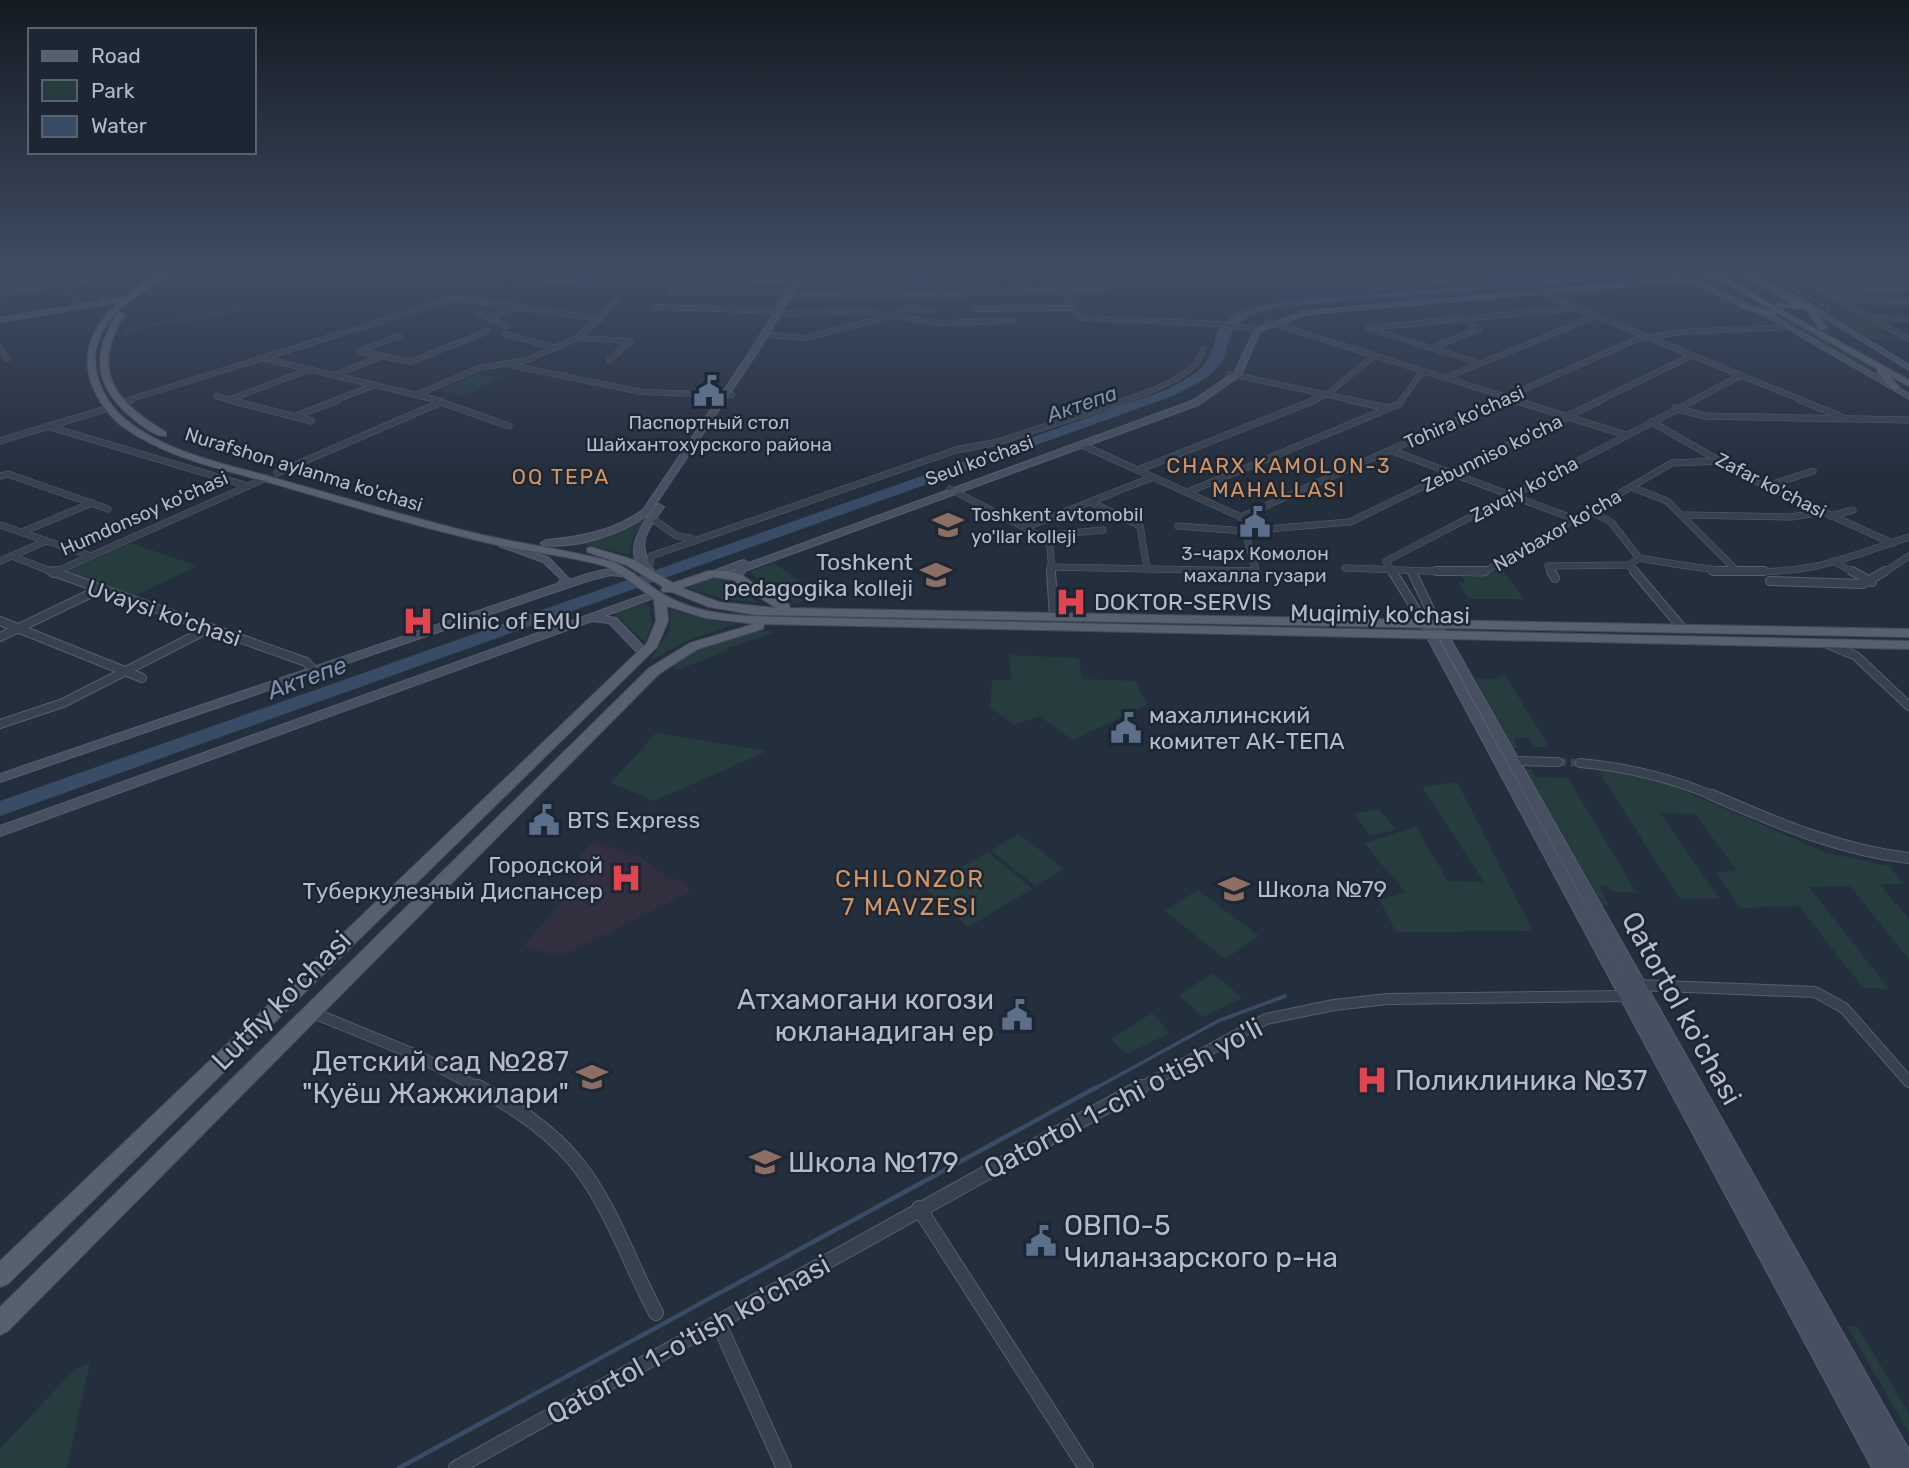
<svg xmlns="http://www.w3.org/2000/svg" width="1909" height="1468" font-family="Rubik,sans-serif">
<style>
.medical{fill:#32303f}
.green{fill:#263c3f}
.water{fill:#394c67}
.lines{fill:none;stroke-linecap:round;stroke-linejoin:round}
.stream-far2{stroke:#394c67;stroke-width:2}
.stream-far1{stroke:#394c67;stroke-width:3.5}
.stream{stroke:#394c67;stroke-width:4.5}
.canal{fill:#394c67;fill-rule:evenodd}
.street-tunnel{stroke:#3a4453;stroke-width:8;stroke-dasharray:8 4.5;stroke-linecap:butt}
.street-far4-casing{stroke:#565f6c;stroke-width:6}
.street-far3-casing{stroke:#565f6c;stroke-width:7}
.street-far2-casing{stroke:#565f6c;stroke-width:10}
.street-far1-casing{stroke:#565f6c;stroke-width:12}
.street-casing{stroke:#565f6c;stroke-width:16}
.secondary-casing{stroke:#565f6c;stroke-width:2}
.primary-casing{stroke:#414a57;stroke-width:2}
.street-far4{stroke:#38414e;stroke-width:5}
.street-far3{stroke:#38414e;stroke-width:6}
.street-far2{stroke:#38414e;stroke-width:8}
.street-far1{stroke:#38414e;stroke-width:10}
.street{stroke:#38414e;stroke-width:14}
.secondary{fill:#465061;fill-rule:evenodd}
.primary{fill:#56606e;fill-rule:evenodd}
.rail{stroke:#5a6575;stroke-width:2;stroke-dasharray:3.5 3.5;stroke-linecap:butt}
.primary-bridge-casing{stroke:#414a57;stroke-width:9;stroke-linecap:butt}
.primary-bridge{stroke:#56606e;stroke-width:8}
.labels{text-anchor:middle;stroke-width:5;stroke-linejoin:round;paint-order:stroke}
.far-street-label{font-size:19px;fill:#b4bcc9;stroke:#1d2633}
.far-poi-label{font-size:19px;fill:#b4bcc9;stroke:#1d2633}
.far-water-label{font-size:21px;font-style:italic;fill:#7c92b1;stroke:#1d2633}
.far-neighbourhood-label{font-size:21px;letter-spacing:2px;fill:#d59563;stroke:#1d2633}
.poi-label{font-size:23px;fill:#b4bcc9;stroke:#1d2633;text-anchor:start}
.street-label{font-size:23px;fill:#b4bcc9;stroke:#1d2633}
.water-label{font-size:24px;font-style:italic;fill:#7c92b1;stroke:#1d2633}
.neighbourhood-label{font-size:24px;letter-spacing:2px;fill:#d59563;stroke:#1d2633}
.near-poi-label{font-size:28px;fill:#b4bcc9;stroke:#1d2633;text-anchor:start}
.near-street-label{font-size:28px;fill:#b4bcc9;stroke:#1d2633}
</style>
<rect width="100%" height="100%" fill="#242f3e"/>
<path class="medical" d="M 593,842 L 639,856 L 665,876 L 682,881 L 691,891 L 561,957 L 524,946 L 590,866 L 576,860 Z"/>
<g class="green">
<path d="M 1756,276 L 1829,310 L 1850,310 L 1890,331 L 1880,331 L 1880,334 L 1906,341 L 1873,340 Z"/>
<path d="M 249,303 L 230,314 L 140,329 L 141,331 L 122,338 L 122,329 Z"/>
<path d="M 1770,314 C 1809,326 1854,348 1881,379 Z"/>
<path d="M 478,373 L 502,378 L 464,396 L 440,390 Z"/>
<path d="M 649,515 L 633,537 L 630,555 L 575,542 L 615,533 Z"/>
<path d="M 131,543 L 197,566 L 132,597 L 65,572 Z"/>
<path d="M 774,563 L 808,587 L 792,593 L 803,601 L 796,604 L 749,572 Z"/>
<path d="M 1502,569 L 1524,599 L 1469,599 L 1458,583 L 1465,582 L 1460,574 L 1487,574 Z"/>
<path d="M 715,576 L 723,576 L 759,603 L 722,599 L 689,588 Z"/>
<path d="M 648,602 L 652,624 L 645,642 L 613,613 Z"/>
<path d="M 671,609 L 702,619 L 735,624 L 686,641 L 650,661 L 670,630 Z"/>
<path d="M 771,630 L 773,633 L 727,648 L 728,650 L 680,669 L 672,669 C 694,645 739,635 771,630 Z"/>
<path d="M 1008,655 L 1079,658 L 1082,679 L 1135,681 L 1147,705 L 1073,740 L 1039,716 L 1014,725 L 990,707 L 992,680 L 1012,680 Z"/>
<path d="M 1505,675 L 1549,747 L 1534,747 L 1528,738 L 1513,738 L 1518,748 L 1513,748 L 1475,678 L 1493,679 Z"/>
<path d="M 656,733 L 767,751 L 654,801 L 611,783 Z"/>
<path d="M 1522,769 L 1531,769 L 1536,777 L 1568,778 L 1637,893 L 1612,891 L 1608,886 L 1599,885 L 1609,905 L 1600,905 Z"/>
<path d="M 1598,770 L 1640,775 L 1666,783 L 1827,853 L 1889,866 L 1903,884 L 1880,885 L 1909,919 L 1909,959 L 1850,886 L 1809,887 L 1889,989 L 1863,988 L 1799,906 L 1740,908 L 1716,872 L 1737,871 L 1695,814 L 1660,813 L 1719,898 L 1680,899 Z"/>
<path d="M 1457,782 L 1533,931 L 1396,932 L 1380,900 L 1405,892 L 1364,843 L 1416,827 L 1448,881 L 1484,882 L 1422,787 Z"/>
<path d="M 1379,809 L 1396,830 L 1370,835 L 1354,813 Z"/>
<path d="M 1019,834 L 1064,869 L 1035,886 L 991,850 Z"/>
<path d="M 988,852 L 1032,889 L 968,927 L 925,888 Z"/>
<path d="M 1198,890 L 1259,936 L 1225,959 L 1165,911 Z"/>
<path d="M 1213,973 L 1242,998 L 1203,1017 L 1179,995 Z"/>
<path d="M 1152,1013 L 1170,1033 L 1127,1054 L 1111,1039 Z"/>
<path d="M 1847,1326 L 1857,1326 L 1909,1413 L 1909,1433 Z"/>
<path d="M 90,1363 L 67,1468 L 0,1468 L 0,1449 L 75,1369 Z"/>
</g>
<path class="water" d="M 1683,269 L 1726,269 L 1308,304 C 1283,308 1248,308 1233,331 C 1227,340 1227,352 1222,362 C 1213,377 1188,388 1173,396 L 0,816 L 0,801 L 1163,391 C 1179,383 1202,373 1210,355 C 1216,342 1214,330 1226,321 C 1240,308 1265,305 1283,302 Z"/>
<g class="lines">
<g class="stream-far2">
<path d="M 1073,269 L 1315,276 L 1344,269"/>
<path d="M 822,278 L 855,274 L 968,282 L 1053,269"/>
</g>
<path class="stream-far1" d="M 1094,1089 L 1218,1021 L 1285,996"/>
<path class="stream" d="M 399,1468 L 1097,1087"/>
<path class="canal" d="M 486,276 L 628,287 L 781,281 L 783,282 L 781,283 L 628,289 L 484,278 Z"/>
<path class="street-tunnel" d="M 1558,762 L 1580,763"/>
<defs>
<g id="street-far4">
<path d="M 416,269 L 647,284 L 796,280"/>
<path d="M 1391,269 L 1417,283"/>
<path d="M 1370,270 L 1383,269"/>
<path d="M 0,272 L 18,269"/>
<path d="M 61,280 L 81,306"/>
<path d="M 1873,281 L 1891,287"/>
<path d="M 0,283 L 86,269"/>
<path d="M 728,283 L 739,269"/>
<path d="M 1842,284 L 1859,290"/>
<path d="M 1010,285 C 1035,272 1062,275 1088,284 L 1089,289"/>
<path d="M 1375,287 L 1542,271 L 1617,269"/>
<path d="M 1815,287 L 1909,339"/>
<path d="M 1063,290 L 1080,318 L 1219,324 L 1258,329"/>
<path d="M 1538,292 L 1804,401"/>
<path d="M 670,293 L 790,292"/>
<path d="M 0,294 L 151,269"/>
<path d="M 796,294 L 930,295 L 1108,288 L 1111,280"/>
<path d="M 1831,294 L 1909,287"/>
<path d="M 1844,301 L 1909,302"/>
<path d="M 656,307 L 780,311"/>
<path d="M 974,309 L 1071,308"/>
<path d="M 480,314 L 506,326"/>
<path d="M 786,314 L 865,311 L 936,323 L 1013,321"/>
<path d="M 895,314 L 909,308 L 931,311"/>
<path d="M 491,318 L 518,306"/>
<path d="M 1876,318 L 1909,319"/>
<path d="M 1268,322 L 1519,401"/>
<path d="M 505,334 L 556,348"/>
<path d="M 772,335 L 805,338 L 890,316"/>
<path d="M 399,336 L 359,351 L 410,362 L 488,331"/>
<path d="M 577,338 L 631,341"/>
<path d="M 0,347 L 7,359"/>
<path d="M 1431,348 L 1479,329 L 1462,319"/>
<path d="M 266,359 L 441,401"/>
<path d="M 609,360 L 631,341"/>
<path d="M 1479,363 L 1368,328 L 1577,308"/>
<path d="M 510,365 L 642,392 L 732,395"/>
<path d="M 337,374 L 380,357"/>
<path d="M 1230,374 L 1357,401"/>
<path d="M 1445,378 L 1596,316"/>
<path d="M 416,395 L 479,368 L 527,360 L 577,338 L 618,300"/>
<path d="M 216,396 L 236,401"/>
<path d="M 231,399 L 308,370"/>
<path d="M 125,401 L 455,298 L 600,319"/>
<path d="M 333,401 L 375,385"/>
<path d="M 1122,401 C 1144,394 1200,375 1203,349"/>
<path d="M 1310,401 L 1326,395 L 1374,356"/>
<path d="M 1401,401 L 1419,376 L 1426,372"/>
<path d="M 1498,401 L 1637,339 L 1680,332 L 1790,327"/>
<path d="M 1598,401 L 1693,355"/>
<path d="M 1692,401 L 1740,376"/>
</g>
<g id="street-far3">
<path d="M 230,400 L 311,421"/>
<path d="M 435,400 L 509,426"/>
<path d="M 1349,400 L 1388,408"/>
<path d="M 1514,400 L 1626,435"/>
<path d="M 1800,400 L 1840,416"/>
<path d="M 120,403 L 131,400"/>
<path d="M 1675,408 L 1705,416 L 1909,420"/>
<path d="M 296,416 L 338,400"/>
<path d="M 1652,422 L 1751,479 L 1892,543"/>
<path d="M 47,426 L 248,486"/>
<path d="M 0,441 L 109,408"/>
<path d="M 1390,450 L 1577,520"/>
<path d="M 1138,470 L 1315,400"/>
<path d="M 277,473 L 441,402"/>
<path d="M 0,476 L 8,474 L 108,509"/>
<path d="M 1767,486 L 1813,471"/>
<path d="M 1631,487 L 1667,501 L 1737,571"/>
<path d="M 950,489 L 1041,536 L 1050,545 L 1052,573"/>
<path d="M 1188,492 L 1399,404 L 1402,400"/>
<path d="M 1091,502 L 1140,526 L 1147,569"/>
<path d="M 1592,512 L 1611,522 L 1639,558"/>
<path d="M 1684,515 L 1791,517 L 1822,512"/>
<path d="M 1831,516 L 1853,510"/>
<path d="M 1241,517 L 1502,400"/>
<path d="M 651,518 L 677,536 L 691,538"/>
<path d="M 0,525 L 91,556"/>
<path d="M 1178,526 L 1245,531 L 1350,522 L 1601,400"/>
<path d="M 1024,528 L 1153,477"/>
<path d="M 22,532 L 92,503"/>
<path d="M 1041,536 L 1103,530"/>
<path d="M 12,556 L 55,573"/>
<path d="M 0,561 L 46,541"/>
<path d="M 1833,561 L 1855,573"/>
<path d="M 1629,565 L 1636,573"/>
<path d="M 1050,567 L 1256,571 L 1241,517 L 1082,445"/>
<path d="M 1345,568 L 1482,573 L 1672,463 L 1721,461"/>
<path d="M 649,570 L 651,556 L 956,450 L 998,442 L 1127,400"/>
<path d="M 53,573 L 266,478"/>
<path d="M 1393,573 L 1386,561 L 1695,400"/>
<path d="M 1552,573 L 1548,566 L 1629,565 L 1639,558 C 1696,568 1753,578 1811,567 C 1844,561 1877,547 1909,537"/>
<path d="M 1883,573 L 1909,556"/>
</g>
<g id="street-far2">
<path d="M 51,571 L 306,662 L 314,671"/>
<path d="M 1051,571 L 1054,617"/>
<path d="M 1392,571 L 1425,624"/>
<path d="M 1436,571 L 1485,571"/>
<path d="M 1551,571 L 1555,578"/>
<path d="M 1634,571 L 1683,629"/>
<path d="M 1713,571 L 1764,571"/>
<path d="M 1852,571 L 1872,582"/>
<path d="M 1412,572 L 1437,624"/>
<path d="M 53,573 L 57,571"/>
<path d="M 1770,581 L 1863,584 L 1885,571"/>
<path d="M 0,621 L 142,678"/>
<path d="M 0,637 L 98,590"/>
<path d="M 1827,644 L 1856,656 L 1909,706"/>
<path d="M 0,724 L 63,703 L 208,629"/>
<path d="M 1512,761 L 1558,762"/>
<path d="M 1580,763 C 1628,767 1672,778 1716,797"/>
</g>
<g id="street-far1">
<path d="M 1712,795 C 1777,823 1838,850 1909,858"/>
<path d="M 1637,985 L 1815,992 L 1844,1008 L 1909,1082"/>
<path d="M 311,1012 L 416,1055 L 481,1089"/>
<path d="M 1138,1089 L 1266,1019 L 1334,1005 L 1388,999 L 1628,996"/>
</g>
<g id="street">
<path d="M 478,1087 C 515,1107 553,1132 579,1166 C 610,1205 632,1268 656,1313"/>
<path d="M 919,1208 L 1086,1468"/>
<path d="M 718,1322 L 784,1468"/>
<path d="M 456,1468 L 1141,1087"/>
</g>
<g id="secondary">
<path d="M 802,269 L 808,269 L 755,356 L 649,514 C 622,534 577,549 543,545 L 541,543 L 546,540 C 581,537 613,531 643,510 L 747,356 Z"/>
<path d="M 1657,269 L 1665,269 L 1689,277 L 1807,269 L 1804,271 L 1754,275 L 1809,304 L 1909,365 L 1909,370 L 1805,306 L 1748,276 L 1697,280 L 1775,317 L 1909,394 L 1909,399 L 1771,319 L 1688,281 L 1309,314 L 1260,331 L 1241,375 L 1198,405 L 745,571 L 740,580 L 736,581 L 731,578 L 736,569 L 711,577 L 706,574 L 740,561 L 744,560 L 749,563 L 1192,401 L 1235,372 L 1255,329 L 1306,311 L 1679,278 Z"/>
<path d="M 126,297 L 128,300 L 0,322 L 0,318 Z"/>
<path d="M 659,504 L 664,507 C 647,530 635,544 654,570 L 649,573 C 618,557 642,524 656,505 Z"/>
<path d="M 502,541 L 549,558 L 570,580 C 589,573 617,563 635,574 L 630,577 L 611,575 L 587,581 L 0,782 L 0,774 L 557,584 L 561,579 L 543,562 L 499,546 L 497,544 Z"/>
<path d="M 655,591 L 660,594 L 659,596 L 604,616 L 616,618 L 648,651 L 650,653 L 648,655 L 640,655 L 609,623 L 592,621 L 0,836 L 0,826 Z"/>
<path d="M 1425,621 L 1430,624 L 1651,1024 L 1432,624 L 1437,621 L 1442,624 L 1909,1450 L 1909,1468 L 1872,1468 L 1420,624 Z"/>
</g>
<g id="primary">
<path d="M 169,269 L 176,269 C 149,291 113,303 99,339 C 88,367 103,401 125,419 C 168,454 227,464 278,479 C 346,498 414,519 483,535 C 526,545 570,550 613,562 C 633,570 648,586 668,597 C 703,616 744,616 784,617 L 1909,641 L 1909,649 L 764,624 L 763,629 L 698,649 L 659,674 L 8,1331 L 0,1335 L 0,1307 L 649,668 L 690,643 L 754,624 L 705,618 L 667,606 L 668,621 L 657,647 L 8,1284 L 0,1287 L 0,1261 L 647,643 L 656,621 L 654,599 L 621,575 L 605,566 C 564,555 521,551 480,541 C 410,525 341,503 271,483 C 221,469 167,458 123,427 C 109,416 98,401 92,385 C 71,329 127,292 169,269 Z"/>
<path d="M 1722,269 L 1754,274 L 1753,277 L 1804,304 L 1810,303 L 1827,328 L 1820,330 L 1806,309 L 1777,307 L 1777,303 L 1793,304 L 1742,275 L 1722,271 Z"/>
<path d="M 1722,277 L 1909,380 L 1909,386 L 1890,376 L 1900,388 L 1893,390 L 1877,372 L 1877,369 L 1720,280 Z"/>
<path d="M 1743,304 L 1775,312 L 1776,314 L 1772,316 L 1740,308 L 1739,306 Z"/>
<path d="M 118,312 L 125,314 C 89,370 115,402 166,432 L 166,436 C 156,437 145,428 137,422 C 95,389 89,357 118,312 Z"/>
<path d="M 591,547 L 634,560 L 673,583 L 708,571 L 729,571 L 742,575 L 773,597 L 789,604 L 790,608 L 1909,629 L 1909,637 L 756,615 L 709,607 L 672,592 L 663,592 L 661,590 L 663,587 L 626,565 L 587,552 L 587,548 ZM 714,577 L 733,580 L 776,608 L 719,602 L 682,588 Z"/>
</g>
</defs>
<use href="#street-far4" class="street-far4-casing"/>
<use href="#street-far3" class="street-far3-casing"/>
<use href="#street-far2" class="street-far2-casing"/>
<use href="#street-far1" class="street-far1-casing"/>
<use href="#street" class="street-casing"/>
<use href="#secondary" class="secondary-casing"/>
<use href="#primary" class="primary-casing"/>
<use href="#street-far4" class="street-far4"/>
<use href="#street-far3" class="street-far3"/>
<use href="#street-far2" class="street-far2"/>
<use href="#street-far1" class="street-far1"/>
<use href="#street" class="street"/>
<use href="#secondary" class="secondary"/>
<use href="#primary" class="primary"/>
<path class="rail" d="M 1752,269 L 1834,310"/>
<defs>
<path id="primary-bridge" d="M 1702,269 L 1722,279"/>
</defs>
<use href="#primary-bridge" class="primary-bridge-casing"/>
<use href="#primary-bridge" class="primary-bridge"/>
</g>
<linearGradient id="sky" x2="0" y2="1"><stop stop-color="#141a22"/><stop offset="0.57" stop-color="#3f4d63"/><stop offset="1" stop-color="#3f4d63" stop-opacity="0"/></linearGradient>
<rect width="1909" height="474" fill="url(#sky)"/>
<defs>
<symbol id="civic-bare" viewBox="-9 -9 18 18"><path d="M-.6-6.5H3V-4.5H.6V-3L4-1V1h2V6H-6V1h2V-1L-.6-3ZM-1.2 2.5V6h2.4V2.5Z" fill="#5c6f8a" stroke="#1d2633" stroke-width="2.5" paint-order="stroke"/></symbol>
<symbol id="university-bare" viewBox="-9 -9 18 18"><path d="M0-5L7-2L0 1L-7-2ZM-4 1L0 2.5L4 1V4Q0 6-4 4Z" fill="#8d6e63" stroke="#1d2633" stroke-width="2.5" paint-order="stroke"/></symbol>
<symbol id="hospital-bare" viewBox="-9 -9 18 18"><path d="M-5-5h3v3.5h4V-5h3V5h-3V1.5h-4V5h-3Z" fill="#e0444e" stroke="#1d2633" stroke-width="2.5" paint-order="stroke"/></symbol>
<symbol id="school-bare" viewBox="-9 -9 18 18"><path d="M0-5L7-2L0 1L-7-2ZM-4 1L0 2.5L4 1V4Q0 6-4 4Z" fill="#8d6e63" stroke="#1d2633" stroke-width="2.5" paint-order="stroke"/></symbol>
</defs>
<g fill-rule="evenodd">
<use href="#civic-bare" x="687" y="369" width="44" height="44"/>
<use href="#civic-bare" x="1233" y="500" width="44" height="44"/>
<use href="#university-bare" x="926" y="503" width="44" height="44"/>
<use href="#university-bare" x="914" y="553" width="44" height="44"/>
<use href="#hospital-bare" x="1049" y="580" width="44" height="44"/>
<use href="#hospital-bare" x="396" y="599" width="44" height="44"/>
<use href="#civic-bare" x="1104" y="706" width="44" height="44"/>
<use href="#civic-bare" x="522" y="798" width="44" height="44"/>
<use href="#hospital-bare" x="604" y="856" width="44" height="44"/>
<use href="#school-bare" x="1212" y="867" width="44" height="44"/>
<use href="#civic-bare" x="995" y="993" width="44" height="44"/>
<use href="#school-bare" x="570" y="1055" width="44" height="44"/>
<use href="#hospital-bare" x="1350" y="1058" width="44" height="44"/>
<use href="#school-bare" x="743" y="1140" width="44" height="44"/>
<use href="#civic-bare" x="1019" y="1219" width="44" height="44"/>
</g>
<g class="labels">
<g class="far-street-label">
<text transform="translate(1464 417) rotate(-24)" y="7">Tohira ko'chasi</text>
<text transform="translate(1492 453) rotate(-26)" y="7">Zebunniso ko'cha</text>
<text transform="translate(979 460) rotate(-20)" y="7">Seul ko'chasi</text>
<text transform="translate(304 469) rotate(17)" y="7">Nurafshon aylanma ko'chasi</text>
<text transform="translate(1771 485) rotate(27)" y="7">Zafar ko'chasi</text>
<text transform="translate(1524 489) rotate(-28)" y="7">Zavqiy ko'cha</text>
<text transform="translate(144 513) rotate(-24)" y="7">Humdonsoy ko'chasi</text>
<text transform="translate(1557 530) rotate(-30)" y="7">Navbaxor ko'cha</text>
</g>
<g class="far-poi-label">
<text x="709" y="429">Паспортный стол<tspan x="709" dy="22">Шайхантохурского района</tspan></text>
<text x="971" y="521" text-anchor="start">Toshkent avtomobil<tspan x="971" dy="22">yo'llar kolleji</tspan></text>
<text x="1255" y="560">3-чарх Комолон<tspan x="1255" dy="22">махалла гузари</tspan></text>
</g>
<g class="far-water-label">
<text transform="translate(1082 404) rotate(-19)" y="7">Актепа</text>
</g>
<g class="far-neighbourhood-label">
<text x="1279" y="473">CHARX KAMOLON-3<tspan x="1279" dy="24">MAHALLASI</tspan></text>
<text x="561" y="484">OQ TEPA</text>
</g>
<g class="poi-label">
<text x="913" y="570" text-anchor="end">Toshkent<tspan x="913" dy="26">pedagogika kolleji</tspan></text>
<text x="1094" y="610">DOKTOR-SERVIS</text>
<text x="441" y="629">Clinic of EMU</text>
<text x="1149" y="723">махаллинский<tspan x="1149" dy="26">комитет АК-ТЕПА</tspan></text>
<text x="567" y="828">BTS Express</text>
<text x="603" y="873" text-anchor="end">Городской<tspan x="603" dy="26">Туберкулезный Диспансер</tspan></text>
<text x="1257" y="897">Школа №79</text>
</g>
<g class="street-label">
<text transform="translate(164 613) rotate(19)" y="8">Uvaysi ko'chasi</text>
<text transform="translate(1380 614) rotate(1)" y="8">Muqimiy ko'chasi</text>
</g>
<g class="water-label">
<text transform="translate(307 678) rotate(-20)" y="8">Актепе</text>
</g>
<g class="neighbourhood-label">
<text x="910" y="887">CHILONZOR<tspan x="910" dy="28">7 MAVZESI</tspan></text>
</g>
<g class="near-poi-label">
<text x="994" y="1009" text-anchor="end">Атхамогани когози<tspan x="994" dy="32">юкланадиган ер</tspan></text>
<text x="569" y="1071" text-anchor="end">Детский сад №287<tspan x="569" dy="32">"Куёш Жажжилари"</tspan></text>
<text x="1395" y="1090">Поликлиника №37</text>
<text x="788" y="1172">Школа №179</text>
<text x="1064" y="1235">ОВПО-5<tspan x="1064" dy="32">Чиланзарского р-на</tspan></text>
</g>
<g class="near-street-label">
<text transform="translate(281 1000) rotate(-45)" y="10">Lutfiy ko'chasi</text>
<text transform="translate(1682 1008) rotate(61)" y="10">Qatortol ko'chasi</text>
<text transform="translate(1123 1098) rotate(-28)" y="10">Qatortol 1-chi o'tish yo'li</text>
<text transform="translate(688 1339) rotate(-29)" y="10">Qatortol 1-o'tish ko'chasi</text>
</g>
</g>
<rect x="28" y="28" width="228" height="126" fill="#1d2633" stroke="#59626f" stroke-width="2"/>
<rect x="42" y="51" width="35" height="10" fill="#56606e" stroke="#59626f" stroke-width="2"/>
<text x="91" y="63" font-size="21" fill="#b4bcc9">Road</text>
<rect x="42" y="80" width="35" height="21" fill="#263c3f" stroke="#59626f" stroke-width="2"/>
<text x="91" y="98" font-size="21" fill="#b4bcc9">Park</text>
<rect x="42" y="116" width="35" height="21" fill="#394c67" stroke="#59626f" stroke-width="2"/>
<text x="91" y="133" font-size="21" fill="#b4bcc9">Water</text>
</svg>
